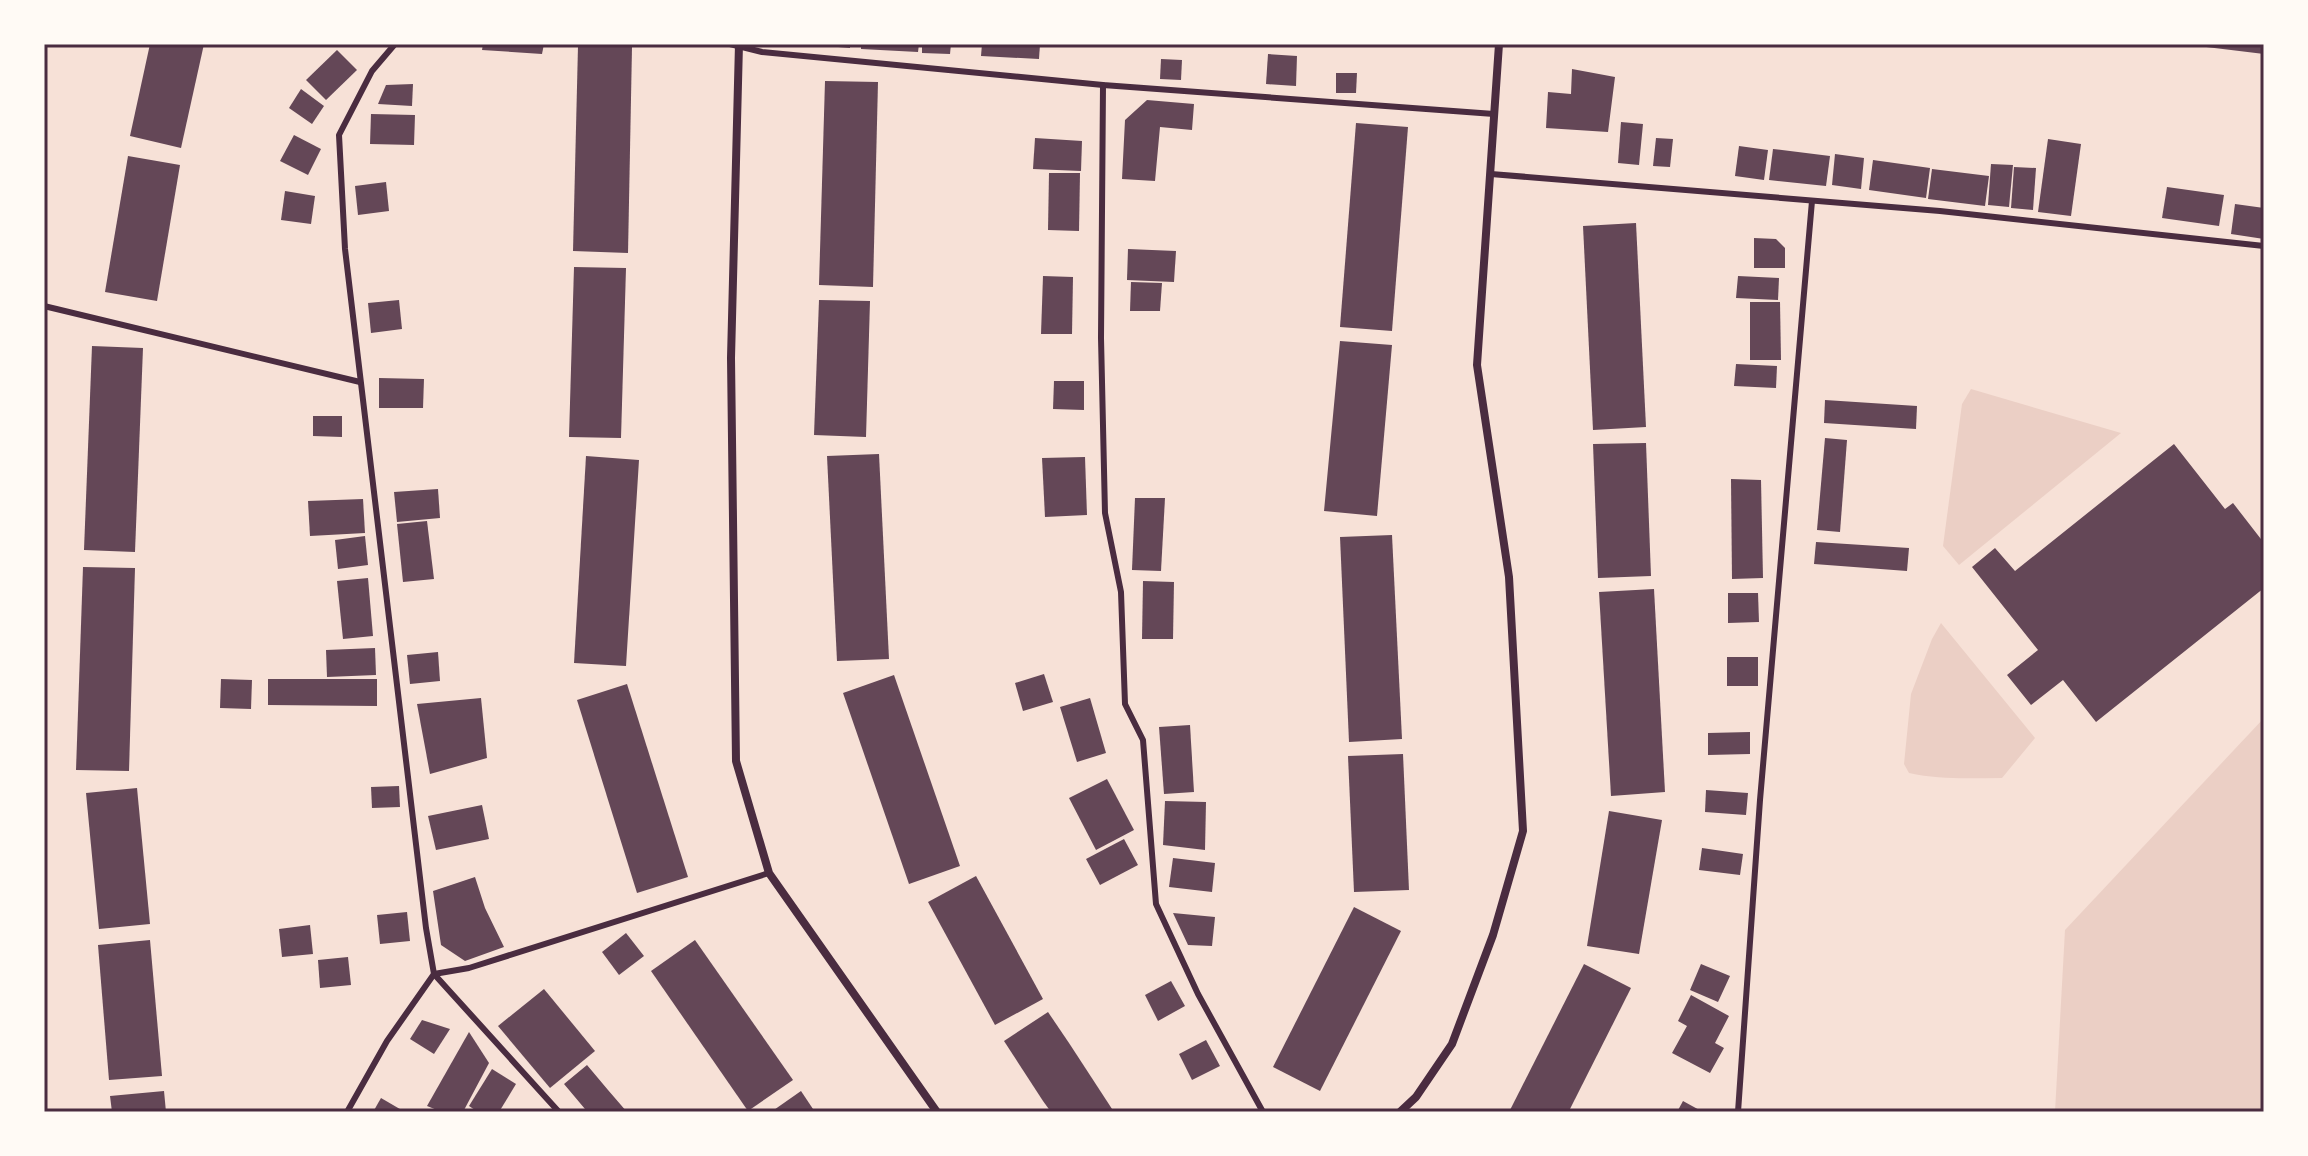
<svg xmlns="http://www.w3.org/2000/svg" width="2308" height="1156" font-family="'Archivo Narrow',sans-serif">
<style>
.green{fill:#ebcfc5}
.building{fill:#644757}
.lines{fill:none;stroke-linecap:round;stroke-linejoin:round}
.service{stroke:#4a2c40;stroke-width:6}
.minor{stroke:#4a2c40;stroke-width:8}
.neatline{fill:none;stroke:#4a2c40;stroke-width:3}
</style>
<rect width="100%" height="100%" fill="#f7e1d7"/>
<g class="green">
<path d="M 1971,389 L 2121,433 L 1959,565 L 1943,546 L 1962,404 Z"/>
<path d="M 1941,623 L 2035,738 L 2002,778 C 1970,778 1940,780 1909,773 L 1904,764 L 1911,694 L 1932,639 Z"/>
<path d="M 2264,718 L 2264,1112 L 2055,1112 L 2065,930 Z"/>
</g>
<g class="building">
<path d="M 150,44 L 204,44 L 181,148 L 130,136 Z"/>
<path d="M 483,44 L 544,44 L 542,54 L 482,50 Z"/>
<path d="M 826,44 L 850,44 L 850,48 L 826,46 Z"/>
<path d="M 861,44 L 919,44 L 918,52 L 861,49 Z"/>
<path d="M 922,44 L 951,44 L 950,54 L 922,53 Z"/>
<path d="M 982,44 L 1040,44 L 1039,59 L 981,56 Z"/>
<path d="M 2198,44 L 2264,44 L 2264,54 L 2198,46 Z"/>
<path d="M 578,46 L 632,47 L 628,253 L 573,251 Z"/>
<path d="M 337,50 L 357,70 L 326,100 L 306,80 Z"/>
<path d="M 1268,54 L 1297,56 L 1296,86 L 1266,84 Z"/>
<path d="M 1161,59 L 1182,60 L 1181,80 L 1160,79 Z"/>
<path d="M 1572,69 L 1615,77 L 1608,132 L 1546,128 L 1548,92 L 1571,94 Z"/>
<path d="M 1336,73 L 1357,73 L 1356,93 L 1336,93 Z"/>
<path d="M 825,81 L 878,82 L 873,287 L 819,285 Z"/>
<path d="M 413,84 L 412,106 L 378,104 L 386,85 Z"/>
<path d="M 301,89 L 324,106 L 312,124 L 289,108 Z"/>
<path d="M 1147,100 L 1194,104 L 1192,130 L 1160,127 L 1155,181 L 1122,179 L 1125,120 Z"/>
<path d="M 371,114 L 415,115 L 414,145 L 370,144 Z"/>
<path d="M 1621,122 L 1643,124 L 1639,165 L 1618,163 Z"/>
<path d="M 1356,123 L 1408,127 L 1392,331 L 1340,327 Z"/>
<path d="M 294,135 L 321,149 L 308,175 L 280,161 Z"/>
<path d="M 1035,138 L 1082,141 L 1081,171 L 1033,169 Z"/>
<path d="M 1656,138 L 1673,139 L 1670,167 L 1653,166 Z"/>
<path d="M 2048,139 L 2081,144 L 2071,216 L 2038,212 Z"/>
<path d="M 1739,146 L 1768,150 L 1764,180 L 1735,176 Z"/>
<path d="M 1773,149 L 1830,156 L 1826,186 L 1769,180 Z"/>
<path d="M 1835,154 L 1864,158 L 1861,189 L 1832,185 Z"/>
<path d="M 128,156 L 180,165 L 157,301 L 105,292 Z"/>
<path d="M 1873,160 L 1930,168 L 1926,198 L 1869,190 Z"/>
<path d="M 1991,164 L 2013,165 L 2009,207 L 1988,205 Z"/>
<path d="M 2014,167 L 2036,168 L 2033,210 L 2011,208 Z"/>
<path d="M 1932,169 L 1989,176 L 1985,206 L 1928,199 Z"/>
<path d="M 1049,173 L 1080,173 L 1079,231 L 1048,230 Z"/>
<path d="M 386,182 L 389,211 L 358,215 L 355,186 Z"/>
<path d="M 2167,187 L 2224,195 L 2219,226 L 2162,218 Z"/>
<path d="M 285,191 L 315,196 L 311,224 L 281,220 Z"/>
<path d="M 2235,204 L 2264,208 L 2264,239 L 2231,234 Z"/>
<path d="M 1636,223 L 1646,427 L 1593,430 L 1583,226 Z"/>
<path d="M 1754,238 L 1776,239 L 1785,248 L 1785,268 L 1754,268 Z"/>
<path d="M 1128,249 L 1176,251 L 1174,282 L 1127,280 Z"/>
<path d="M 574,267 L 626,268 L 621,438 L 569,437 Z"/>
<path d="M 1043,276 L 1073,277 L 1072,334 L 1041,334 Z"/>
<path d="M 1738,276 L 1779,278 L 1778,300 L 1736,298 Z"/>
<path d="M 1131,282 L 1162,283 L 1160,311 L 1130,311 Z"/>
<path d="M 399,300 L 402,329 L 371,333 L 368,303 Z"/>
<path d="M 819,300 L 870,301 L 866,437 L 814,435 Z"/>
<path d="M 1750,302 L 1780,302 L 1781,360 L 1750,360 Z"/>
<path d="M 1340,341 L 1392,345 L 1377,516 L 1324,511 Z"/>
<path d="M 92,346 L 143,348 L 135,552 L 84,550 Z"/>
<path d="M 1736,364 L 1777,366 L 1776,388 L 1734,386 Z"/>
<path d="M 379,378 L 424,379 L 423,408 L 379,408 Z"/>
<path d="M 1054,381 L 1084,381 L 1084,410 L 1053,409 Z"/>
<path d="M 1825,400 L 1917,406 L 1916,429 L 1824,423 Z"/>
<path d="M 313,416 L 342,416 L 342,437 L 313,436 Z"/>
<path d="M 1825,438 L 1847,440 L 1840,532 L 1817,530 Z"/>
<path d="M 1646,443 L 1651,576 L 1598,578 L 1593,444 Z"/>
<path d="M 2174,444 L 2225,509 L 2233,503 L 2264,543 L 2264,588 L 2096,722 L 2063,680 L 2031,705 L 2007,675 L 2038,650 L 1972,567 L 1995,548 L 2015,571 Z"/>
<path d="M 879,454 L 889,659 L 837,661 L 827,456 Z"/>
<path d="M 586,456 L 639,460 L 626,666 L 574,663 Z"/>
<path d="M 1085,457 L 1087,515 L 1045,517 L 1042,458 Z"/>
<path d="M 1731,479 L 1761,480 L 1763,578 L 1732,579 Z"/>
<path d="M 438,489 L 440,518 L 397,522 L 394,492 Z"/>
<path d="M 1135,498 L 1165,498 L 1161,571 L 1132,570 Z"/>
<path d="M 363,499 L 365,533 L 310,536 L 308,501 Z"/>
<path d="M 427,521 L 434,579 L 403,582 L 397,524 Z"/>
<path d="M 1392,535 L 1402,739 L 1349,742 L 1340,537 Z"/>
<path d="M 365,536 L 368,565 L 338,569 L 335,540 Z"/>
<path d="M 1816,542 L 1909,548 L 1907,571 L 1814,564 Z"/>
<path d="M 83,567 L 135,568 L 129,771 L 76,770 Z"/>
<path d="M 368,578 L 373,636 L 343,639 L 337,581 Z"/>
<path d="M 1143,581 L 1174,582 L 1173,639 L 1142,639 Z"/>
<path d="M 1654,589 L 1665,792 L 1611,796 L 1599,592 Z"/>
<path d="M 1728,593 L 1758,593 L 1759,622 L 1728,623 Z"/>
<path d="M 375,648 L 376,675 L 327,677 L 326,650 Z"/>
<path d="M 438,652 L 440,681 L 410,684 L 407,655 Z"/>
<rect x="1727" y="657" width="31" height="29"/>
<path d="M 1044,674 L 1053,702 L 1023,711 L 1015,683 Z"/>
<path d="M 894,675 L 960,866 L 909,884 L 843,693 Z"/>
<path d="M 221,679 L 252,680 L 251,709 L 220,708 Z"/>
<path d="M 268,679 L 377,679 L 377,706 L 268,705 Z"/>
<path d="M 627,684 L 688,877 L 637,893 L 577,700 Z"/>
<path d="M 481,698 L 487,758 L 430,774 L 417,704 Z"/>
<path d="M 1090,698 L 1106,753 L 1077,762 L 1060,707 Z"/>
<path d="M 1190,725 L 1194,792 L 1164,794 L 1159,727 Z"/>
<path d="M 1750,732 L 1750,754 L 1708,755 L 1708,733 Z"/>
<path d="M 1403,754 L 1409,890 L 1354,892 L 1348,756 Z"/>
<path d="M 1107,779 L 1134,830 L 1096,850 L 1069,798 Z"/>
<path d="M 399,786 L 400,807 L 372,808 L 371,787 Z"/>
<path d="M 137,788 L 150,924 L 99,929 L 86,793 Z"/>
<path d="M 1706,790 L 1748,793 L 1746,815 L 1705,812 Z"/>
<path d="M 1165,801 L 1206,802 L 1205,850 L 1163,845 Z"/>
<path d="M 482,805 L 489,839 L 436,850 L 428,816 Z"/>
<path d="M 1609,811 L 1662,820 L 1639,954 L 1587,946 Z"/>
<path d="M 1124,839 L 1138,865 L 1100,885 L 1086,859 Z"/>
<path d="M 1702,848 L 1743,854 L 1740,875 L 1699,870 Z"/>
<path d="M 1173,858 L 1215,863 L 1212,892 L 1169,887 Z"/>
<path d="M 976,876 L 1043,999 L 995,1025 L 928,902 Z"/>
<path d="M 475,877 L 485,908 L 504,947 L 465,961 L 441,945 L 433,891 Z"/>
<path d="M 1354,907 L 1401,931 L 1320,1091 L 1273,1067 Z"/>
<path d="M 407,912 L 410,941 L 380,944 L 377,915 Z"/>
<path d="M 1173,913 L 1215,917 L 1212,946 L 1188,945 Z"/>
<path d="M 310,925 L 313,954 L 282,957 L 279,929 Z"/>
<path d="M 626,933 L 644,956 L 619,975 L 602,952 Z"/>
<path d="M 150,940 L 162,1076 L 109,1080 L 98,945 Z"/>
<path d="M 695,940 L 793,1080 L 748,1111 L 651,971 Z"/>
<path d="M 348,957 L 351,985 L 320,988 L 318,960 Z"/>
<path d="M 1584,964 L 1631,988 L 1570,1109 L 1568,1112 L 1509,1112 Z"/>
<path d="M 1701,964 L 1730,976 L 1718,1002 L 1690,990 Z"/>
<path d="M 1171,981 L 1185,1006 L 1158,1021 L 1145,995 Z"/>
<path d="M 544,989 L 595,1051 L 550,1088 L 498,1026 Z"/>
<path d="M 1691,995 L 1729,1016 L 1715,1043 L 1724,1048 L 1710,1073 L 1672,1053 L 1687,1026 L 1678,1021 Z"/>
<path d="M 1048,1012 L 1069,1043 L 1114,1112 L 1051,1112 L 1043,1101 L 1004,1041 Z"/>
<path d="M 422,1020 L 450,1029 L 434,1054 L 410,1039 Z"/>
<path d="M 469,1032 L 489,1063 L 463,1112 L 442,1112 L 427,1106 Z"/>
<path d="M 1206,1040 L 1220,1066 L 1192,1080 L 1179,1054 Z"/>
<path d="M 587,1065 L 608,1090 L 627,1112 L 588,1112 L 585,1109 L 564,1084 Z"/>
<path d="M 492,1069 L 516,1084 L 499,1112 L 478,1112 L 469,1106 Z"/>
<path d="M 164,1091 L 166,1112 L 112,1112 L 110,1096 Z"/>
<path d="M 801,1091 L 815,1112 L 771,1112 Z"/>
<path d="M 381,1098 L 405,1112 L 373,1112 Z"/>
<path d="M 1683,1101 L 1703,1112 L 1677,1112 Z"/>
</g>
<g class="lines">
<g class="service">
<path d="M 395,44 L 372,71 L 339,135 L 345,249 L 426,928 L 434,974 L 559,1112"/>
<path d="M 730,44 L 762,52 L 1103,85 L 1494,114"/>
<path d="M 1103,85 L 1101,338 L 1105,513 L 1121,592 L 1125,704 L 1143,740 L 1156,904 L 1198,994 L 1263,1112"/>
<path d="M 1491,174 L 1940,211 L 2264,246"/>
<path d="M 44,306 L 360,382"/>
<path d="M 347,1112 L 387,1041 L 434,974 L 469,968 L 769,873"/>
<path d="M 1738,1112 L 1760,800 L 1812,201"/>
</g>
<g class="minor">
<path d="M 739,44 L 731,358 L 736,761 L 769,873 L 937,1112"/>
<path d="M 1400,1112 L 1416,1097 L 1452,1044 L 1493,935 L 1523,831 L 1509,577 L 1477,365 L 1499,44"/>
</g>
</g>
<rect width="2308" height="1156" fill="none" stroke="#fffaf5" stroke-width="92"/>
<rect x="46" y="46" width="2216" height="1064" class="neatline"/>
</svg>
